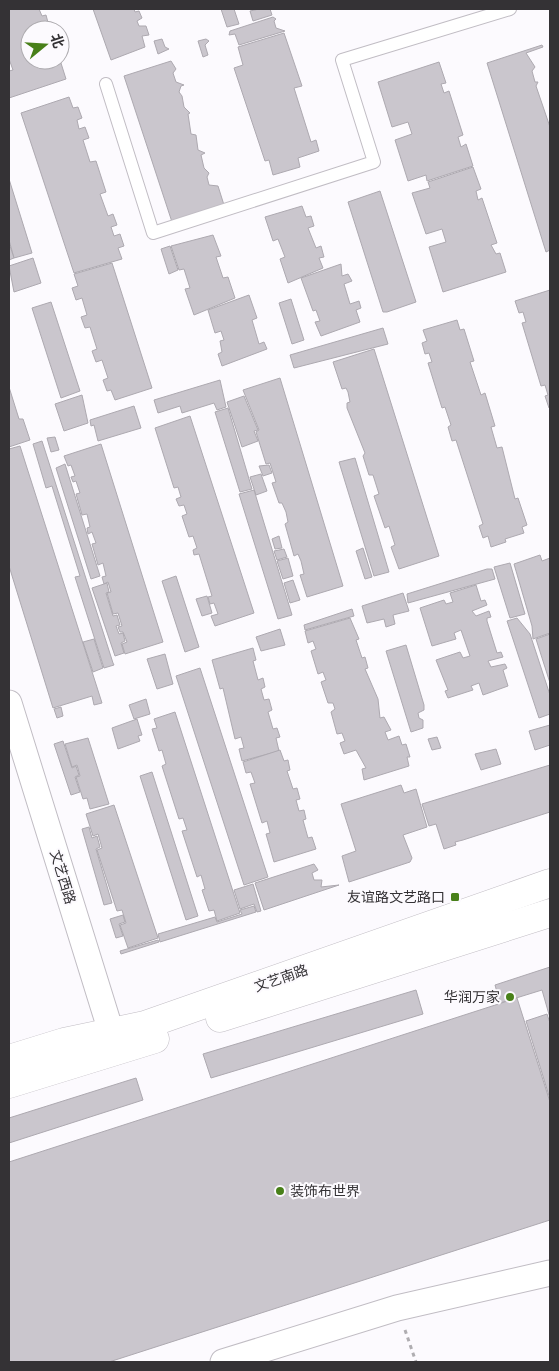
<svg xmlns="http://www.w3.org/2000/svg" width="559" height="1371" font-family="'Golos Text','Noto Sans SC',sans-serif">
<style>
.building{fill:#cac6cd;stroke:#ada9b0}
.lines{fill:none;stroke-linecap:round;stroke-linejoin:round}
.service-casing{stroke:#c1bdc4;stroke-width:14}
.minor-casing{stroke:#c1bdc4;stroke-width:27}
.secondary-casing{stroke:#c1bdc4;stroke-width:29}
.path{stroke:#afadb1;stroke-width:3;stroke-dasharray:4 4;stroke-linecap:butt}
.service{stroke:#fff;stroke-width:12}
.minor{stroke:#fff;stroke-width:25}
.secondary{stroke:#fff;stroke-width:28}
.poi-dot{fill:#488019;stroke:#fcfafe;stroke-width:2}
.labels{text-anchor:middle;stroke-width:4;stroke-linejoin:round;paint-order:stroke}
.street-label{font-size:14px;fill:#343235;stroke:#fcfafe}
.poi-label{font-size:14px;fill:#343235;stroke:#fcfafe;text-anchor:end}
</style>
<rect width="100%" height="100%" fill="#fcfafe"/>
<g class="building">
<path d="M 9,9 L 39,9 L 42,16 L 46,15 L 50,30 L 30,30 L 30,60 L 60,60 L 66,79 L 9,98 L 9,71 L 13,70 L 9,59 Z"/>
<path d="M 93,9 L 134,9 L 135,12 L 139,11 L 142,18 L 137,21 L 139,26 L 146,26 L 149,35 L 142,36 L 145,47 L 111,60 Z"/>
<path d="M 221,9 L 234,9 L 239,24 L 227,27 Z"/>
<path d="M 259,9 L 270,9 L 272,15 L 253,21 L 250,11 Z"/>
<path d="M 273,17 L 276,19 L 274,21 L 276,28 L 285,31 L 239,45 L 235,34 L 229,35 L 230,31 Z"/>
<path d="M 284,33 L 302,86 L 294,88 L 311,142 L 316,140 L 319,151 L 298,158 L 300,167 L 273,175 L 269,160 L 265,161 L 234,68 L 243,65 L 238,47 Z"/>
<path d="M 162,39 L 165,47 L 169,49 L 158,54 L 154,41 Z"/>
<path d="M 206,39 L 209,41 L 205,45 L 208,55 L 203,57 L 198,41 Z"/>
<path d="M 542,45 L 543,47 L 526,53 L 535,67 L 532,71 L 535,82 L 538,82 L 536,86 L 550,127 L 550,250 L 546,252 L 487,63 Z"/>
<path d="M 171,61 L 176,69 L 173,73 L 176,82 L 184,85 L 181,86 L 179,92 L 182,96 L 184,107 L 190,113 L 188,114 L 191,134 L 196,135 L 198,150 L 205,153 L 201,155 L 204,168 L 209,173 L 207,177 L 209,185 L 218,186 L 224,205 L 172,222 L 124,76 Z"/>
<path d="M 439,62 L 446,83 L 441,84 L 444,93 L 449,91 L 463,135 L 458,137 L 461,147 L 466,144 L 473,166 L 427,181 L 426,175 L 408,181 L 395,140 L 412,134 L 408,122 L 392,127 L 378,82 Z"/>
<path d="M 69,97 L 73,108 L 78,107 L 82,118 L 77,120 L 79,129 L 85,127 L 89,138 L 83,140 L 90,162 L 96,161 L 106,192 L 100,194 L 108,216 L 113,214 L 117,225 L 111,227 L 114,236 L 120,234 L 124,246 L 118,248 L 122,259 L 74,273 L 21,113 Z"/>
<path d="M 473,167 L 481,189 L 476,191 L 478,200 L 482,198 L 497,243 L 491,245 L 496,254 L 500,253 L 506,272 L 443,292 L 429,247 L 446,242 L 442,229 L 426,234 L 412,193 L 430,188 L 428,182 Z"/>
<path d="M 9,179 L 32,253 L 14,258 L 9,240 Z"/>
<path d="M 380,191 L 416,302 L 387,312 L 383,312 L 348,202 Z"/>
<path d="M 302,206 L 306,217 L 311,216 L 314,226 L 308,228 L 316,248 L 321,246 L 324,257 L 319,258 L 323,268 L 288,283 L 280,259 L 285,257 L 278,239 L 273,241 L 265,217 Z"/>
<path d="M 213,235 L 221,256 L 216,257 L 223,278 L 228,277 L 235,298 L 194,315 L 185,289 L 190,288 L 184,269 L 179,270 L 171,246 Z"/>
<path d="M 9,243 L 14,258 L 9,260 Z"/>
<path d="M 170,246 L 178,270 L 169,274 L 161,249 Z"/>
<path d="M 33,258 L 41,283 L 14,292 L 9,266 Z"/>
<path d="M 112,263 L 152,388 L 115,400 L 111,390 L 107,391 L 103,380 L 108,378 L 102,360 L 96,362 L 92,351 L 97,349 L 90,327 L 85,328 L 81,317 L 87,315 L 82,298 L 76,300 L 72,288 L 78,286 L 74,274 Z"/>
<path d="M 341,264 L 342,276 L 348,274 L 352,281 L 344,284 L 350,304 L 359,301 L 361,308 L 356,310 L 360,322 L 321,336 L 315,322 L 320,321 L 316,310 L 313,311 L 301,278 Z"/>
<path d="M 550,290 L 550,408 L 549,408 L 545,396 L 548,395 L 545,385 L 541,386 L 522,323 L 526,322 L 523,312 L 519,313 L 515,301 Z"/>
<path d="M 249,295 L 257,318 L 252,320 L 259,344 L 264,342 L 267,349 L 222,366 L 218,354 L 222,352 L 220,341 L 224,340 L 221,331 L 215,333 L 208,310 Z"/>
<path d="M 291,299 L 304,340 L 292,344 L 279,303 Z"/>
<path d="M 51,302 L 80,391 L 61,398 L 32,308 Z"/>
<path d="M 457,320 L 460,330 L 464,329 L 474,361 L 470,362 L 481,395 L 485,393 L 495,426 L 491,427 L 497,448 L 502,447 L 515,499 L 518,498 L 527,525 L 522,527 L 524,533 L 505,539 L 506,542 L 491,547 L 488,536 L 483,538 L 479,526 L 483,524 L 456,440 L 452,441 L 448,427 L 451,425 L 445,407 L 442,408 L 428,363 L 432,362 L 429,353 L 425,354 L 422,343 L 427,341 L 423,330 Z"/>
<path d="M 383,328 L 388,344 L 294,368 L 290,355 Z"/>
<path d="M 374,349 L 439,556 L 399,569 L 391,547 L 395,545 L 389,526 L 385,528 L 374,496 L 379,494 L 373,475 L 369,475 L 363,456 L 365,453 L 347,408 L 347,403 L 350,402 L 348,392 L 346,388 L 342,389 L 333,362 Z"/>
<path d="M 280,378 L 343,586 L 307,597 L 300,575 L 304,574 L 301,561 L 298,554 L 294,556 L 285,524 L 288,522 L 286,512 L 282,503 L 279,503 L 272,483 L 276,482 L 270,463 L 266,464 L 256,432 L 259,430 L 243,390 Z"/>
<path d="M 220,380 L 226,407 L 217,410 L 214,403 L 182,413 L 180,406 L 158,413 L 154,400 Z"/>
<path d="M 9,387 L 19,419 L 23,419 L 30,440 L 9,447 Z"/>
<path d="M 82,395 L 88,423 L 64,431 L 55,404 Z"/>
<path d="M 244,396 L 258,430 L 254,431 L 258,441 L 242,447 L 227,402 Z"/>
<path d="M 134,406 L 141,428 L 98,441 L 94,425 L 91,426 L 90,420 Z"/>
<path d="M 228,408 L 252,489 L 240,492 L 215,412 Z"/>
<path d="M 190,416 L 254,613 L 215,626 L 211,616 L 218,614 L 214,603 L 210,604 L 208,597 L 212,596 L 199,554 L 194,555 L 193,550 L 197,548 L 193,536 L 189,537 L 182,516 L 187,514 L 184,505 L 179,506 L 176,499 L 181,497 L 178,487 L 174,488 L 155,428 Z"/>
<path d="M 55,437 L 59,450 L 51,452 L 47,438 Z"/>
<path d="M 42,441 L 113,663 L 114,665 L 104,668 L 75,577 L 80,576 L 52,486 L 46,488 L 33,444 Z"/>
<path d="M 101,444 L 163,642 L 125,654 L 122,644 L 127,642 L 123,632 L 120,632 L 118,627 L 122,626 L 118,613 L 113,614 L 107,593 L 111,592 L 108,582 L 104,584 L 102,577 L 106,576 L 103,563 L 98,565 L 92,544 L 96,543 L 92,532 L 88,534 L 87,528 L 90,527 L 87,514 L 82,515 L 76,494 L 80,493 L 76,481 L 73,482 L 71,477 L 75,476 L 71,465 L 68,466 L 64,456 Z"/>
<path d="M 20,446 L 102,703 L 94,705 L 92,696 L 53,708 L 9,566 L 9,449 Z"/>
<path d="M 355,458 L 389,572 L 374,576 L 339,462 Z"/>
<path d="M 65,464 L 100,576 L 91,579 L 56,468 Z"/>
<path d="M 269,465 L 272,473 L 263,476 L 259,466 Z"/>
<path d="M 261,474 L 267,491 L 256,495 L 250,477 Z"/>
<path d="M 254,490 L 292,615 L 278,619 L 239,494 Z"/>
<path d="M 279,536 L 282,548 L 275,549 L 272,539 Z"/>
<path d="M 363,548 L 372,577 L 365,579 L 356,551 Z"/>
<path d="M 284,549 L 287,557 L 277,560 L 274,551 Z"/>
<path d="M 540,555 L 542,561 L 550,558 L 550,633 L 533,639 L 532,626 L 514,564 Z"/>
<path d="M 288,558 L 293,576 L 283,579 L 277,561 Z"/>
<path d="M 510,563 L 525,614 L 510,618 L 494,567 Z"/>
<path d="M 487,569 L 492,569 L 495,579 L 408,603 L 407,594 Z"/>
<path d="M 176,576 L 199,647 L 185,652 L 162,581 Z"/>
<path d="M 293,580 L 300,600 L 290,603 L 284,583 Z"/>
<path d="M 107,583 L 109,592 L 106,593 L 113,616 L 117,615 L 120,625 L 116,626 L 119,634 L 123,633 L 125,641 L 121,643 L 124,653 L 115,656 L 92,588 Z"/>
<path d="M 476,585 L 481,601 L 485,600 L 487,605 L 472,611 L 476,616 L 489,611 L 491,617 L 487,618 L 487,621 L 497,653 L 501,652 L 503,657 L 488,661 L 491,667 L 505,664 L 507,668 L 503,670 L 508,686 L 483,695 L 479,683 L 471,686 L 473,690 L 448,698 L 445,691 L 448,690 L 436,660 L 460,652 L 463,658 L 470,656 L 461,630 L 454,633 L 456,639 L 432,646 L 420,608 L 444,600 L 446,604 L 453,602 L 450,593 Z"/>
<path d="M 403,593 L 409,611 L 393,615 L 395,624 L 386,627 L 384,619 L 367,623 L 362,606 Z"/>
<path d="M 207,596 L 212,613 L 202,616 L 196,599 Z"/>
<path d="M 352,609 L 354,616 L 305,630 L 304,625 Z"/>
<path d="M 350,618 L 359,639 L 356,640 L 362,658 L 365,657 L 368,668 L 365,669 L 378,699 L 380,718 L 384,717 L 391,730 L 385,732 L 388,740 L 399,736 L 402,745 L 406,744 L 410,757 L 407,757 L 409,766 L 364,780 L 362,769 L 366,768 L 356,750 L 344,754 L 340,743 L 345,741 L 342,733 L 337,734 L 331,712 L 335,709 L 333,703 L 328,703 L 321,682 L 326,680 L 323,672 L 318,674 L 311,651 L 316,649 L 313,641 L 308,643 L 305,631 Z"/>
<path d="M 517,618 L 530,634 L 550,695 L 550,714 L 539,718 L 507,621 Z"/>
<path d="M 280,629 L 285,645 L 261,651 L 256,637 Z"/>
<path d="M 550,634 L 550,683 L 536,639 Z"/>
<path d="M 94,639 L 103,668 L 93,672 L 83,642 Z"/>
<path d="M 406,645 L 424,705 L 424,710 L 418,713 L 419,718 L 423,720 L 423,728 L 411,732 L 386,651 Z"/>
<path d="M 253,648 L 256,660 L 253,661 L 258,680 L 263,678 L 265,687 L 261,689 L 264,700 L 269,699 L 272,710 L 268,712 L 273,729 L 277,728 L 280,737 L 276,738 L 279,751 L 242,761 L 239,749 L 244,748 L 241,737 L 235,739 L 223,688 L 220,689 L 212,660 Z"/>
<path d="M 165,654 L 173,684 L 157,689 L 147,659 Z"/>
<path d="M 200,668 L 268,877 L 244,885 L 176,676 Z"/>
<path d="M 146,699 L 150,714 L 134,719 L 129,705 Z"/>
<path d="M 61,707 L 63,716 L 57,718 L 54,709 Z"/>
<path d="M 175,712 L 240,913 L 217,921 L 214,910 L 209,911 L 202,890 L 205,889 L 201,875 L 197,877 L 182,831 L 187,830 L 183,818 L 179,819 L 162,766 L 166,764 L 162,750 L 159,751 L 152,729 L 157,728 L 154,719 Z"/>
<path d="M 137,719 L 142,735 L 138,736 L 140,741 L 118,749 L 112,728 Z"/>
<path d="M 550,725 L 550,745 L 535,750 L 529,731 Z"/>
<path d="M 437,737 L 441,748 L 432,750 L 428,739 Z"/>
<path d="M 88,738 L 109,804 L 90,809 L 87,798 L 83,799 L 76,777 L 80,776 L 77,765 L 72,767 L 65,744 Z"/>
<path d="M 63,741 L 72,768 L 76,766 L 79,775 L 75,777 L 80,792 L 71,795 L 54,744 Z"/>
<path d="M 496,749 L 501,764 L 481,770 L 475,754 Z"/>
<path d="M 280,750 L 284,761 L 288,760 L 290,770 L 287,771 L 293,789 L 297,788 L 300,799 L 296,800 L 299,811 L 304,810 L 306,819 L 303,820 L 308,838 L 312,837 L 316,849 L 274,862 L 266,834 L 270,833 L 267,821 L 262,823 L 250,784 L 255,783 L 251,772 L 246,773 L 243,762 Z"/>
<path d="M 550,765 L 550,812 L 463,840 L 455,842 L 456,845 L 444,849 L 436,824 L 429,826 L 422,804 Z"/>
<path d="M 152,772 L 198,916 L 186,920 L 140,776 Z"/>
<path d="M 401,785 L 404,793 L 416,789 L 427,827 L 403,835 L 412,858 L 410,862 L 349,882 L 342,856 L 356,851 L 341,804 Z"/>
<path d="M 114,805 L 158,938 L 128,948 L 120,925 L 126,923 L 122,910 L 117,911 L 97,850 L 102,848 L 98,834 L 93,836 L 86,814 Z"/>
<path d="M 89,827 L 92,838 L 97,836 L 100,847 L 96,849 L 112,903 L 104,905 L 82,829 Z"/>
<path d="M 314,864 L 318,870 L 312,873 L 314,880 L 322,880 L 321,887 L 339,885 L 264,910 L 255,883 Z"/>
<path d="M 253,884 L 261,911 L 257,912 L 254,904 L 240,909 L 234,890 Z"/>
<path d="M 254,906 L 256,912 L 160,942 L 158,934 L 215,917 L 217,922 L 242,914 L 240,910 Z"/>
<path d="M 123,915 L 125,922 L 119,924 L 123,936 L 116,938 L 110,919 Z"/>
<path d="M 158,940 L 159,942 L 121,954 L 120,951 Z"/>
<path d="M 550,967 L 550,1018 L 542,990 L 500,1003 L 495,985 Z"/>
<path d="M 416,990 L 423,1014 L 211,1078 L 203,1054 Z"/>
<path d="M 517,998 L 550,1102 L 550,1220 L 109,1362 L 9,1362 L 9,1162 Z"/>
<path d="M 547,1014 L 550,1023 L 550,1099 L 526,1021 Z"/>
<path d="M 136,1078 L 143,1100 L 9,1143 L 9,1118 Z"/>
</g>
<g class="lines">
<defs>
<path id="service" d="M 106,84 L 153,233 L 374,162 L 342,60 L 510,9"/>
<g id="minor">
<path d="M 9,703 L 117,1051"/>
<path d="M 223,1362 L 397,1308 L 550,1273"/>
</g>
<g id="secondary">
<path d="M 220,1018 L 550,913"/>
<path d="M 9,1059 L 64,1042 L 145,1025 L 550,883"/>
<path d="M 9,1084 L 155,1039"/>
</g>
</defs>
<use href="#service" class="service-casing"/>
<use href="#minor" class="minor-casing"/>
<use href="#secondary" class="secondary-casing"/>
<path class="path" d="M 405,1330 L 416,1362"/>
<use href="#service" class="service"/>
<use href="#minor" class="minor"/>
<use href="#secondary" class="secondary"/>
</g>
<g class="poi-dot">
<rect x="450" y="892" width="10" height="10" rx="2.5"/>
<circle cx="510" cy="997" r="5"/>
<circle cx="280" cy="1191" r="5"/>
</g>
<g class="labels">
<g class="street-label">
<text transform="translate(63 877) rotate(73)" y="5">文艺西路</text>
<text transform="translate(281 978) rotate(-19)" y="5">文艺南路</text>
</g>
<g class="poi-label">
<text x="445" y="902">友谊路文艺路口</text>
<text x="500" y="1002">华润万家</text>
<text x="290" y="1196" text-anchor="start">装饰布世界</text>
</g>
</g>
<rect width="559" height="1371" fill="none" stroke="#343235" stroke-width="20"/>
<g transform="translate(45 45) rotate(72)"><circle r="24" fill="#fcfafe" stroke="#acaaae"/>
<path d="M0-4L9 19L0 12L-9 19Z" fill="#488019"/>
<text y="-8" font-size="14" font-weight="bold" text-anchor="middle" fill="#343235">北</text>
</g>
</svg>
